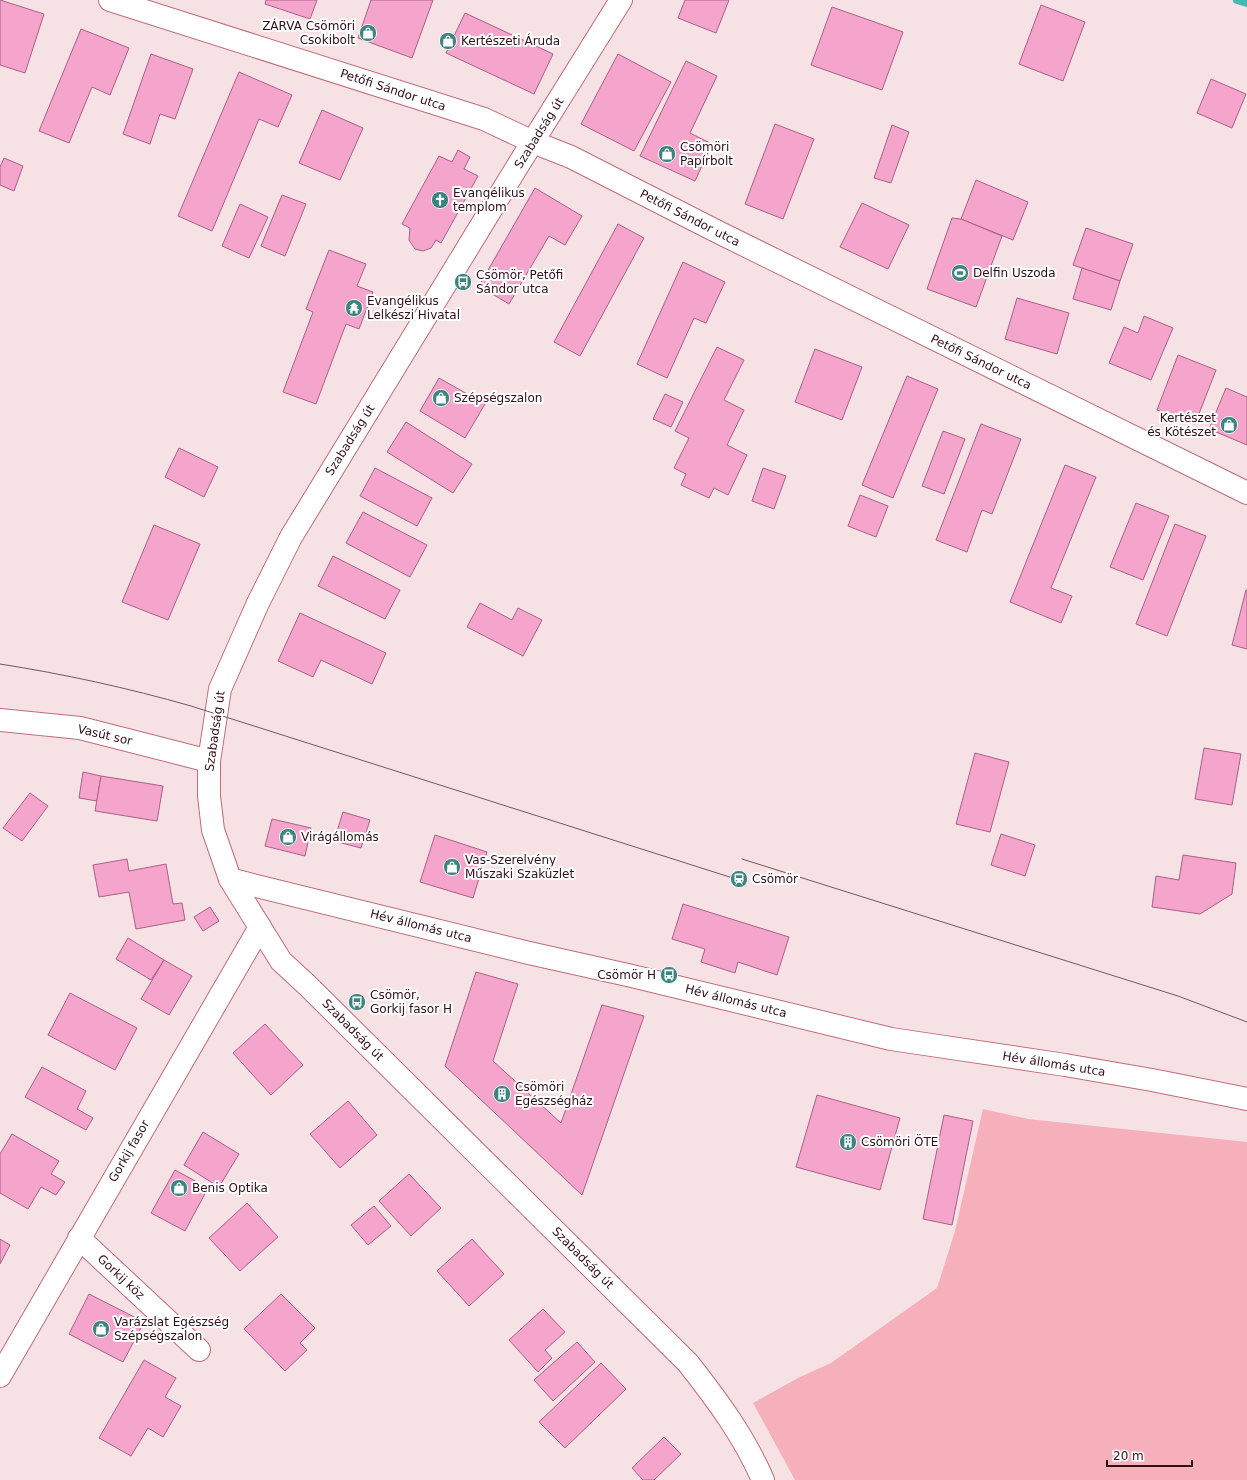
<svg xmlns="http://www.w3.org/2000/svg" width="1247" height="1480" font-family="'DejaVu Sans',sans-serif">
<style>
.green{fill:#f6b0bb}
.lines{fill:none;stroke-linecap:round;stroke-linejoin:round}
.stream{stroke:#43b9b1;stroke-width:8}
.building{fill:#f5a4cc;stroke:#aa6086}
.minor-casing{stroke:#bf6c7b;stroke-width:24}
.minor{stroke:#fff;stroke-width:22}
.tram{stroke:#74585d;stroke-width:1}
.labels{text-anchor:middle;stroke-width:4;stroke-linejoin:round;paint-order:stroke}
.poi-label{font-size:12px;fill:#300f16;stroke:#fff;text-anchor:start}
.street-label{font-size:12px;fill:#300f16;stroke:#fff}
</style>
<rect width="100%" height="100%" fill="#f6e2e5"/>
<path class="green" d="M 983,1109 L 1028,1119 L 1247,1142 L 1247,1480 L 795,1480 L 753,1403 L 798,1378 L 831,1363 L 937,1288 L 955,1231 Z"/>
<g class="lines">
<path class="stream" d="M 1237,0 L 1247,3"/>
</g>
<g class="building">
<path d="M 0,0 L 44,14 L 25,73 L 0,65 Z"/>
<path d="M 266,0 L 317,0 L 310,19 L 265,4 Z"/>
<path d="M 371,0 L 433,0 L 412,58 L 358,38 Z"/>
<path d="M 685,0 L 729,0 L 716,33 L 678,18 Z"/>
<path d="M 1041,5 L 1085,22 L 1063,81 L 1019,64 Z"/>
<path d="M 832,7 L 903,32 L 882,90 L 811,65 Z"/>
<path d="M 465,13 L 553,54 L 534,94 L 446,53 Z"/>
<path d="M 81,29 L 129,48 L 110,95 L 92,87 L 69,143 L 39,131 Z"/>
<path d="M 151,54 L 193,69 L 175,119 L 160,114 L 150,144 L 123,134 Z"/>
<path d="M 618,54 L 671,82 L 634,151 L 581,124 Z"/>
<path d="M 686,61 L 717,76 L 690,133 L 712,144 L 695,181 L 640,156 Z"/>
<path d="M 239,72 L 292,95 L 278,127 L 259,119 L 212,231 L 178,216 Z"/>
<path d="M 1211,79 L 1246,94 L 1232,128 L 1197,113 Z"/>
<path d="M 322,110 L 363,128 L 340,180 L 299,163 Z"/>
<path d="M 775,124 L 814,139 L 783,219 L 745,204 Z"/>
<path d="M 892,125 L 909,132 L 891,183 L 874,178 Z"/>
<path d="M 458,150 L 470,157 L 464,169 L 478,176 L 441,243 L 436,240 L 431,248 L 423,251 L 415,249 L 409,240 L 410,228 L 402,224 L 439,156 L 452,162 Z"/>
<path d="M 4,158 L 23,166 L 14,191 L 0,185 L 0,167 Z"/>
<path d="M 976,180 L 1028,202 L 1013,240 L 961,219 Z"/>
<path d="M 535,188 L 582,216 L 565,245 L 549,236 L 509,304 L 479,286 Z"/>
<path d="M 282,195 L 306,204 L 285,256 L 261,246 Z"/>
<path d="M 862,203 L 909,225 L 888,269 L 840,247 Z"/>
<path d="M 240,204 L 268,217 L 249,258 L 222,246 Z"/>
<path d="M 952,218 L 961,219 L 1002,236 L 976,307 L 927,289 Z"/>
<path d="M 618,224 L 644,238 L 580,356 L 554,342 Z"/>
<path d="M 1086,228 L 1133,244 L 1120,281 L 1073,265 Z"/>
<path d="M 329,250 L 366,264 L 357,286 L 373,292 L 359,329 L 346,324 L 316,404 L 283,392 L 313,312 L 306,309 Z"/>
<path d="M 683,262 L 725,282 L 706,323 L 694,318 L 667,378 L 637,364 Z"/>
<path d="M 1082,268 L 1120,281 L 1111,310 L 1073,299 Z"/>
<path d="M 1017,298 L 1069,313 L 1057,354 L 1005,339 Z"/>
<path d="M 1144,316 L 1173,328 L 1151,380 L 1109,363 L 1124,327 L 1138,333 Z"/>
<path d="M 717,347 L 744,360 L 724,400 L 744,410 L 727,445 L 747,455 L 728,495 L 714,488 L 709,498 L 681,485 L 686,474 L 674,468 L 689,438 L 675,431 Z"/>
<path d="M 815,349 L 862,367 L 842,420 L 795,402 Z"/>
<path d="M 1178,355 L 1216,370 L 1195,424 L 1157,410 Z"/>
<path d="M 907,376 L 938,389 L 893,498 L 862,485 Z"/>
<path d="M 439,378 L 485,404 L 465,438 L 420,411 Z"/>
<path d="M 1226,388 L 1247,397 L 1247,445 L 1209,429 Z"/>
<path d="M 665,394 L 683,402 L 671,427 L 653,419 Z"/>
<path d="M 406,422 L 472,464 L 453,493 L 387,452 Z"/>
<path d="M 981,424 L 1021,439 L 992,514 L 982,510 L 967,552 L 936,540 Z"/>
<path d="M 943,431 L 965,439 L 944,494 L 922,486 Z"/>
<path d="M 179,448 L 218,467 L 204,497 L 165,477 Z"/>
<path d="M 1065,465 L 1096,477 L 1051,588 L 1072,596 L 1061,623 L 1010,602 Z"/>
<path d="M 375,468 L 432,498 L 417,526 L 360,496 Z"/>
<path d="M 763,468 L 786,476 L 774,509 L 752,501 Z"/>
<path d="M 860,495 L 888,506 L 876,537 L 848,526 Z"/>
<path d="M 1136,503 L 1169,516 L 1143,580 L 1110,567 Z"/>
<path d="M 363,512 L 427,545 L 410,577 L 346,543 Z"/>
<path d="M 1175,524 L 1206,536 L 1167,636 L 1136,624 Z"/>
<path d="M 154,525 L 200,544 L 168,620 L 122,602 Z"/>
<path d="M 333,556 L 400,590 L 385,619 L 318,586 Z"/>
<path d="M 1246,590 L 1247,590 L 1247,649 L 1232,645 Z"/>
<path d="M 480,603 L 512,620 L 518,608 L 542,620 L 523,656 L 467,627 Z"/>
<path d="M 300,613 L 386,653 L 372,684 L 321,660 L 313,677 L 278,661 Z"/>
<path d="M 1204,748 L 1241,754 L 1232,805 L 1195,799 Z"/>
<path d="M 975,753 L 1009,762 L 990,832 L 956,824 Z"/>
<path d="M 83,772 L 101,776 L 97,801 L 79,798 Z"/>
<path d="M 101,776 L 163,786 L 157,821 L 95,811 Z"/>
<path d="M 30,793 L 48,806 L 22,841 L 3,828 Z"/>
<path d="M 343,812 L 370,820 L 361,848 L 334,841 Z"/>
<path d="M 272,819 L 311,828 L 305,856 L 265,846 Z"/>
<path d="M 1001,834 L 1035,845 L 1025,876 L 991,865 Z"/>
<path d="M 435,835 L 487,852 L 473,898 L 420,882 Z"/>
<path d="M 1183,855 L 1236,863 L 1232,894 L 1200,914 L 1152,907 L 1156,876 L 1179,880 Z"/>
<path d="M 127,859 L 129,871 L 166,864 L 173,904 L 182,903 L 185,920 L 136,929 L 129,892 L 99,897 L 93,865 Z"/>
<path d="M 683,904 L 789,937 L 777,975 L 738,962 L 735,973 L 701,962 L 705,949 L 672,939 Z"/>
<path d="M 210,907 L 219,921 L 203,931 L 194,917 Z"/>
<path d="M 128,938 L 164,960 L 151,980 L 116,959 Z"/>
<path d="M 164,960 L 192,976 L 169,1015 L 141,999 Z"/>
<path d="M 476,972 L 518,984 L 493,1061 L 561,1123 L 602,1005 L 644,1016 L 582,1195 L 445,1066 Z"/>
<path d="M 70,993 L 137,1028 L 115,1070 L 48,1035 Z"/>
<path d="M 265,1024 L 303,1065 L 271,1095 L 233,1053 Z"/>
<path d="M 42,1067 L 86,1091 L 77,1109 L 93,1118 L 86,1130 L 25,1097 Z"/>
<path d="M 817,1095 L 900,1118 L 880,1190 L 796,1167 Z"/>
<path d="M 348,1101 L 377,1135 L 340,1168 L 310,1134 Z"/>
<path d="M 944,1115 L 973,1121 L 952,1225 L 923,1219 Z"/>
<path d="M 203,1132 L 239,1154 L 219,1187 L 184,1165 Z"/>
<path d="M 12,1134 L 59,1161 L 51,1174 L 65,1182 L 56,1195 L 41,1187 L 28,1209 L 0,1193 L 0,1154 Z"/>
<path d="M 175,1170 L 208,1188 L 185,1231 L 151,1213 Z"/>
<path d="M 409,1174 L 441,1208 L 411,1236 L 379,1201 Z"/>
<path d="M 247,1203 L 278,1237 L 240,1271 L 209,1238 Z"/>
<path d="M 374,1206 L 391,1226 L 368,1245 L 351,1225 Z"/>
<path d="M 0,1239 L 10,1245 L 0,1264 Z"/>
<path d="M 472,1239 L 504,1274 L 469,1306 L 437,1271 Z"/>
<path d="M 89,1294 L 144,1322 L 123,1362 L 69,1334 Z"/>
<path d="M 281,1294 L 315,1328 L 300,1343 L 307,1350 L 285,1371 L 244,1329 Z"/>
<path d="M 543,1309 L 565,1332 L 545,1350 L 552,1358 L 538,1372 L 509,1340 Z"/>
<path d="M 577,1342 L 595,1362 L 553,1401 L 534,1380 Z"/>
<path d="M 144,1360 L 176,1378 L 165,1397 L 181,1406 L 163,1437 L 148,1428 L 131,1456 L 99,1438 Z"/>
<path d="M 601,1363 L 626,1389 L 565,1448 L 539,1422 Z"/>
<path d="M 664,1437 L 681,1454 L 654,1480 L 643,1480 L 632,1468 Z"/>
</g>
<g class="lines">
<defs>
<g id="minor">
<path d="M 110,0 L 484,119 L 533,142 L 571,157 L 718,232 L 1247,493"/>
<path d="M 621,0 L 517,167 L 291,537 L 258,603 L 220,689 L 209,761 L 209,796 L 213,830 L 230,879 L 281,961 L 308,986 L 688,1363 C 717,1400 744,1436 763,1480"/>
<path d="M 0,720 L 80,728 L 209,761"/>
<path d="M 230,879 L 256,886 L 529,953 L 632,976 L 891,1039 L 1065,1065 L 1152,1080 L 1247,1099"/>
<path d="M 79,1238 L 199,1350"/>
<path d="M 0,1376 L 260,927"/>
</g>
</defs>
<use href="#minor" class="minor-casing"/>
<use href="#minor" class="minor"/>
<g class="tram">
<path d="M 0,664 C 64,674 128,688 191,706 L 736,879"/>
<path d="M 742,859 L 1178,996 L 1247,1022"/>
</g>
</g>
<defs>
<symbol id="shop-disc" viewBox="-11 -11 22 22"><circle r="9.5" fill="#3c847f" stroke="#fff"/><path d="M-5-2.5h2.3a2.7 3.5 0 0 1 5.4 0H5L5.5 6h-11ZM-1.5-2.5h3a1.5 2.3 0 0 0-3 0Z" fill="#fff"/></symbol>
<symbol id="church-disc" viewBox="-11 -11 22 22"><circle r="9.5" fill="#3c847f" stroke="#fff"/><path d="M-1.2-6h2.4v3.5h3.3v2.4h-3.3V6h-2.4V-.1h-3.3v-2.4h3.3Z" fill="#fff"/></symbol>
<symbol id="stadium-disc" viewBox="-11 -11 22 22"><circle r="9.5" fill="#3c847f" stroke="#fff"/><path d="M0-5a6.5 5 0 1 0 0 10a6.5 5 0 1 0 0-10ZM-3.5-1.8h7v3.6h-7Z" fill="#fff"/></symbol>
<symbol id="bus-disc" viewBox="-11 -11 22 22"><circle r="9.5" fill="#3c847f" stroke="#fff"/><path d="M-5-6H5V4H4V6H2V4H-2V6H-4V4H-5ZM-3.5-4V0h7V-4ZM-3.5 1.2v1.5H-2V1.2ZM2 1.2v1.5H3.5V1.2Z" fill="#fff"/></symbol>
<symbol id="temple-disc" viewBox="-11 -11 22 22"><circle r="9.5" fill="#3c847f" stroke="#fff"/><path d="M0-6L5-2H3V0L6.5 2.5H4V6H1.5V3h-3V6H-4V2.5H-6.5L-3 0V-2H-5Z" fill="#fff"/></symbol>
<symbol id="station-disc" viewBox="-11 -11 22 22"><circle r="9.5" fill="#3c847f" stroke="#fff"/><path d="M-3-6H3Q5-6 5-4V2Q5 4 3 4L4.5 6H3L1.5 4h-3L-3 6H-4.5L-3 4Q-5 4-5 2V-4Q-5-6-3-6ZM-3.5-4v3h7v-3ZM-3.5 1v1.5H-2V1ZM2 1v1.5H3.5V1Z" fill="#fff"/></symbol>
<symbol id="building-disc" viewBox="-11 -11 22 22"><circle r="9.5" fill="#3c847f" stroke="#fff"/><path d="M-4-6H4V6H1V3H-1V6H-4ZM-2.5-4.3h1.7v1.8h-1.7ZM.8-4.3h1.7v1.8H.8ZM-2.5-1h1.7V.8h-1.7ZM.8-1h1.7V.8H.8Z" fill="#fff"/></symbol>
</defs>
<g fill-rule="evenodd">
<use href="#shop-disc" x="358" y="23" width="20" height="20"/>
<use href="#shop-disc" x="438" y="31" width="20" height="20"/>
<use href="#shop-disc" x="657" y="144" width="20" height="20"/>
<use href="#church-disc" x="430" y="190" width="20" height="20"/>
<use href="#stadium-disc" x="950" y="263" width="20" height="20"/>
<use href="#bus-disc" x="453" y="272" width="20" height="20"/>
<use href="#temple-disc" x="344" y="298" width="20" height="20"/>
<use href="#shop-disc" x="431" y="388" width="20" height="20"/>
<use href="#shop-disc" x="1219" y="415" width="20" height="20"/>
<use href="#shop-disc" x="278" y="827" width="20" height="20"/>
<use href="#shop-disc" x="442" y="857" width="20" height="20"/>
<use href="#station-disc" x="729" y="869" width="20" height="20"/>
<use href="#bus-disc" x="659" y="965" width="20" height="20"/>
<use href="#bus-disc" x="347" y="992" width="20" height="20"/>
<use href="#building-disc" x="492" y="1084" width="20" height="20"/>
<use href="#building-disc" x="838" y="1132" width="20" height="20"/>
<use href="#shop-disc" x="169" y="1178" width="20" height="20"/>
<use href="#shop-disc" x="91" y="1319" width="20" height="20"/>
</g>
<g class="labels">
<g class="poi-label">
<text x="355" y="30" text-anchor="end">ZÁRVA Csömöri<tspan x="355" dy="14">Csokibolt</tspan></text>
<text x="461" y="45">Kertészeti Áruda</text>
<text x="680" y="151">Csömöri<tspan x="680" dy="14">Papírbolt</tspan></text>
<text x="453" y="197">Evangélikus<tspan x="453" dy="14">templom</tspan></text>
<text x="973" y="277">Delfin Uszoda</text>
<text x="476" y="279">Csömör, Petőfi<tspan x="476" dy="14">Sándor utca</tspan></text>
<text x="367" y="305">Evangélikus<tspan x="367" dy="14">Lelkészi Hivatal</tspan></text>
<text x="454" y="402">Szépségszalon</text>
<text x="1216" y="422" text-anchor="end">Kertészet<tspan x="1216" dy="14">és Kötészet</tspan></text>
<text x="301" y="841">Virágállomás</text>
<text x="465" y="864">Vas-Szerelvény<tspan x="465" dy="14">Műszaki Szaküzlet</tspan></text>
<text x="752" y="883">Csömör</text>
<text x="656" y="979" text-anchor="end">Csömör H</text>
<text x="370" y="999">Csömör,<tspan x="370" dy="14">Gorkij fasor H</tspan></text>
<text x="515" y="1091">Csömöri<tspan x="515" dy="14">Egészségház</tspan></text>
<text x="861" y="1146">Csömöri ÖTE</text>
<text x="192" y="1192">Benis Optika</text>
<text x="114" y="1326">Varázslat Egészség<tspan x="114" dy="14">Szépségszalon</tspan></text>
</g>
<g class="street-label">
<text transform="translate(393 90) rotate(18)" y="4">Petőfi Sándor utca</text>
<text transform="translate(539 133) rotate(-58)" y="4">Szabadság út</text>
<text transform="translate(690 218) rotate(27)" y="4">Petőfi Sándor utca</text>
<text transform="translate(981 362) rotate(26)" y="4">Petőfi Sándor utca</text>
<text transform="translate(350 440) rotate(-58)" y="4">Szabadság út</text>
<text transform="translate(215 731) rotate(-82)" y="4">Szabadság út</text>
<text transform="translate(105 735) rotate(13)" y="4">Vasút sor</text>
<text transform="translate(421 926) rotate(14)" y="4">Hév állomás utca</text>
<text transform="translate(736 1001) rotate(14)" y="4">Hév állomás utca</text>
<text transform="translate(353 1030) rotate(45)" y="4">Szabadság út</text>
<text transform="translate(1054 1064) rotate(9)" y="4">Hév állomás utca</text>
<text transform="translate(129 1151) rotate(-60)" y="4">Gorkij fasor</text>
<text transform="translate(583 1258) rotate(45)" y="4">Szabadság út</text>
<text transform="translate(121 1277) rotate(43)" y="4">Gorkij köz</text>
</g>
</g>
<path d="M1107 1460v6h85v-6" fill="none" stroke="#300f16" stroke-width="2"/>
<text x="1113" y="1460" font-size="12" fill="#300f16" stroke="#ffffff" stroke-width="3" paint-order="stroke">20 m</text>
</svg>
